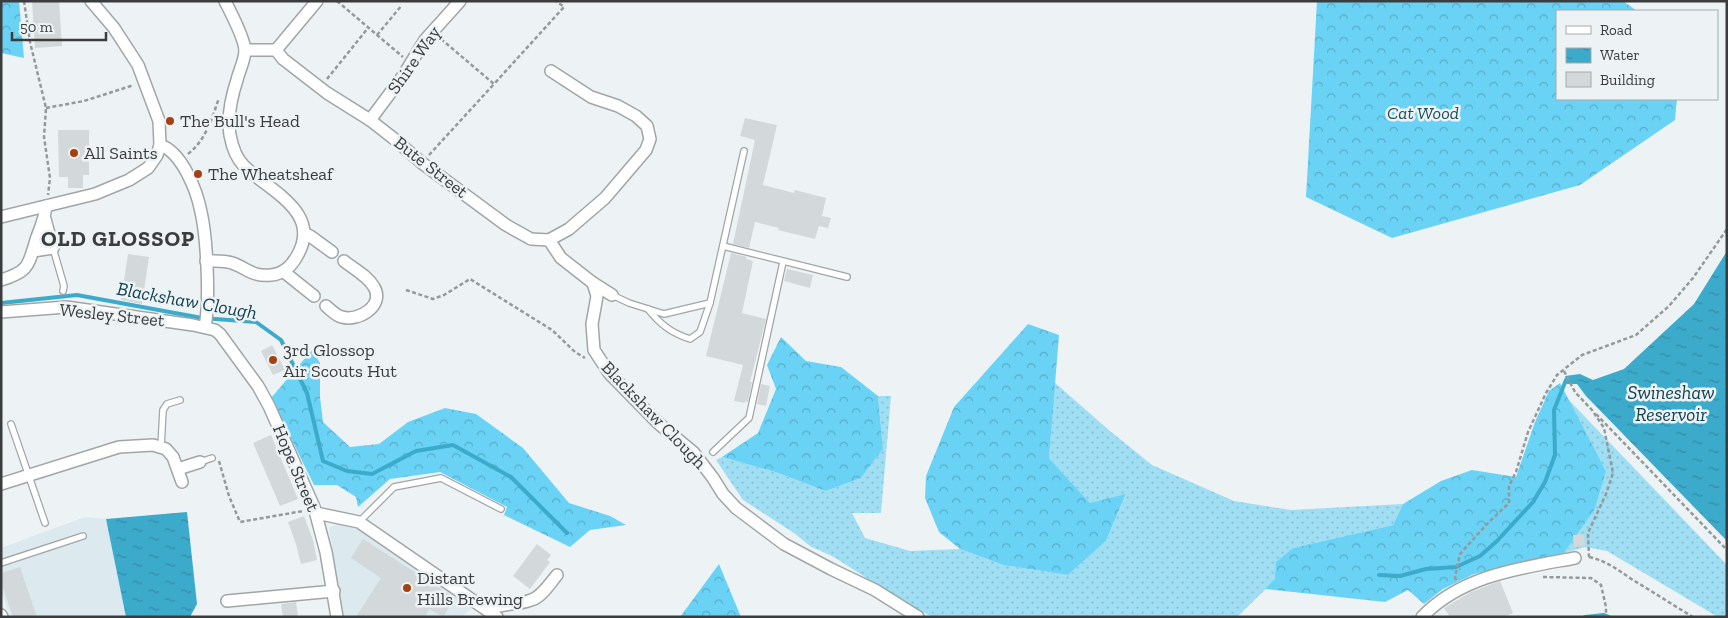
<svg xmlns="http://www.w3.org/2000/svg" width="1728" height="618" font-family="'Zilla Slab',serif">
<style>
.built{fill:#dce9ef}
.grass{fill:url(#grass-dots)}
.forest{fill:url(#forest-crowns)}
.water{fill:url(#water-ripples)}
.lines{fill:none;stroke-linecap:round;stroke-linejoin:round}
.stream{stroke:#3caacb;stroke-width:4}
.building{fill:#d3d8da}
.service-casing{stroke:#a0a6a7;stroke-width:8}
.minor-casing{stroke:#a0a6a7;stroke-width:14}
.path{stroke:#95999a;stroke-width:2.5;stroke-dasharray:4 2.5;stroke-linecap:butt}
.service{stroke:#fff;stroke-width:5.5}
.minor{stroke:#fff;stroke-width:11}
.poi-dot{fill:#a54012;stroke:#edf3f5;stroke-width:2}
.labels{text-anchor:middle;stroke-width:5;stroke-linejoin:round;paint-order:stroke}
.street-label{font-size:18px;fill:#3a3c3d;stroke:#edf3f5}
.park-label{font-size:18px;font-style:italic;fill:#214f5d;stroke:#edf3f5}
.poi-label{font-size:18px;fill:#3a3c3d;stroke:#edf3f5;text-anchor:start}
.water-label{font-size:19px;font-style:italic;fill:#11414f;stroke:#edf3f5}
.district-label{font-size:22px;font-weight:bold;letter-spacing:1px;fill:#3a3c3d;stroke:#edf3f5}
</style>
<defs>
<pattern id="grass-dots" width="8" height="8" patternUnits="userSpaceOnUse" patternTransform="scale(1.25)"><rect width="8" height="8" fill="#9fdef3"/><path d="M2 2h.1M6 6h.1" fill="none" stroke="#8abfd1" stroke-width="1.8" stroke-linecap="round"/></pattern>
<pattern id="forest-crowns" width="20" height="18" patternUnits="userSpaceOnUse" patternTransform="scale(1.25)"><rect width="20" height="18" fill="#6ad3f5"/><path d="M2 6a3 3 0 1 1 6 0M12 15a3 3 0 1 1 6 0" fill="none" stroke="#58acc8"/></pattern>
<pattern id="water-ripples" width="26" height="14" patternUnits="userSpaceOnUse" patternTransform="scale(1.25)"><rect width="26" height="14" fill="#3caacb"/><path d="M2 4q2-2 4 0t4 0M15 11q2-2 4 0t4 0" fill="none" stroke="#338ca6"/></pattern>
</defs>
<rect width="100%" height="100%" fill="#edf3f5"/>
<g class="built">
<path d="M 85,517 L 106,519 L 126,617 L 10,617 L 1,590 L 1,548 Z"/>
<path d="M 339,523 L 365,531 L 475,605 L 462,617 L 343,617 L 329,528 Z"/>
</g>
<g class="grass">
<path d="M 1054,382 L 1110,431 L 1152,465 L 1234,501 L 1291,510 L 1403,504 L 1393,525 L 1293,548 L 1277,562 L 1276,579 L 1237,617 L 932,617 L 899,599 L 834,557 L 810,546 L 794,533 L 743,500 L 716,460 L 722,457 L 775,472 L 826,491 L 861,478 L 883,449 L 878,396 L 891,396 L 881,513 L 852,513 L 865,538 L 910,551 L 960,549 L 1003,565 L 1068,575 L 1106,541 L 1126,495 L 1090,503 L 1049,458 Z"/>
<path d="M 1566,397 L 1727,565 L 1727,617 L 1718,617 L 1607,551 L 1585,547 L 1564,553 L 1595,509 L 1606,471 Z"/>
</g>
<g class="forest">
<path d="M 1,1 L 19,1 L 24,58 L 1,53 Z"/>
<path d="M 1317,1 L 1623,1 L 1637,11 L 1557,11 L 1557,99 L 1677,99 L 1675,120 L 1580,185 L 1392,238 L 1306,197 Z"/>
<path d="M 1028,324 L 1059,335 L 1049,458 L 1090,503 L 1126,494 L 1106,541 L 1068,575 L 1003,565 L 960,549 L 939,532 L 925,498 L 926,476 L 954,407 Z"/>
<path d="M 781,337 L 806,361 L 841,367 L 878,396 L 883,449 L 861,478 L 826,491 L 775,472 L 722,457 L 758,433 L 776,389 L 767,365 Z"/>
<path d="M 312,350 L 320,363 L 320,397 L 323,422 L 350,447 L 379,444 L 408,422 L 445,408 L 476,414 L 523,448 L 569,503 L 610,516 L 626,525 L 590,530 L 570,547 L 504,515 L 507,507 L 440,472 L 390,479 L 358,507 L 356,497 L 337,485 L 314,485 L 271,398 Z"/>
<path d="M 1560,383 L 1606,471 L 1595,509 L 1564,553 L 1474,574 L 1443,589 L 1424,604 L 1408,590 L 1385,602 L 1265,589 L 1275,579 L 1276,562 L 1293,548 L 1393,525 L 1403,504 L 1441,481 L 1472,470 L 1516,477 L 1535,422 L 1549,391 Z"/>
<path d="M 719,564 L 741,617 L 680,617 Z"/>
</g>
<g class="water">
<path d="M 1727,251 L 1727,541 L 1586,396 L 1577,384 L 1567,384 L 1565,376 L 1580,374 L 1593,380 L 1624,369 L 1694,304 Z"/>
<path d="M 187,512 L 197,604 L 190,617 L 126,617 L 106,519 Z"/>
</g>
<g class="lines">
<g class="stream">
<path d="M 1,303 L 77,295 L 202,318 L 256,322 L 281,340 L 307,393 L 323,461 L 347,471 L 372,474 L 416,451 L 453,445 L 511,477 L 567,533"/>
<path d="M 1379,575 L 1400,576 L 1426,569 L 1456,567 L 1480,556 L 1497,541 L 1533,502 L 1545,482 L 1555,455 L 1554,410 L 1566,380 L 1570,380"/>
<path d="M 1585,617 L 1604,615 L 1609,617"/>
</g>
</g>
<g class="building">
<path d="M 32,1 L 59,1 L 62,46 L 35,48 Z"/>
<path d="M 745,118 L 777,125 L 763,185 L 794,193 L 795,190 L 826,198 L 822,216 L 831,218 L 828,228 L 819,226 L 815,239 L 778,230 L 779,228 L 755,222 L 749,248 L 733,244 L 755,140 L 740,136 Z"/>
<path d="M 58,130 L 89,130 L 89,175 L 83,175 L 83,188 L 68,188 L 68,177 L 59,177 Z"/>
<path d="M 731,253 L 747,257 L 746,259 L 753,261 L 742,313 L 766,319 L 750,382 L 752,382 L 748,402 L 745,401 L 745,403 L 734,401 L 743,365 L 706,356 Z"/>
<path d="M 128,254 L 149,257 L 142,304 L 121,300 Z"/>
<path d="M 787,269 L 813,275 L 810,288 L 784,281 Z"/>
<path d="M 272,345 L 285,370 L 273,375 L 261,351 Z"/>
<path d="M 761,384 L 770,386 L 766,406 L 757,404 Z"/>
<path d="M 271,435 L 298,499 L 280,506 L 253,443 Z"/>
<path d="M 304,516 L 313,540 L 317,560 L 301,564 L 296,544 L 288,522 Z"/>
<path d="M 1584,534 L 1585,546 L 1574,547 L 1573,535 Z"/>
<path d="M 363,539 L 455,598 L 443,617 L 429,609 L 425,617 L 356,617 L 381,578 L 351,558 Z"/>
<path d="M 537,544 L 551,555 L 547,560 L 550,562 L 530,589 L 513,576 Z"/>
<path d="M 20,567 L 37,617 L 13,617 L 1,582 L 1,573 Z"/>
<path d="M 1500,581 L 1513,613 L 1504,617 L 1450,617 L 1444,608 L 1471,592 Z"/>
<path d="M 296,602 L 298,617 L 283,617 L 281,604 Z"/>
</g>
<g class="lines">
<defs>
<g id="service">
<path d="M 723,246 L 847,277"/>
<path d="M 53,248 L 64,286 L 63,291"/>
<path d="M 612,295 L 629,303 L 664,314 L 710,303 L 744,151"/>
<path d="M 648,309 C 660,324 671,333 690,339 L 700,332 L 710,303"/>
<path d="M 11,424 L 45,523"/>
<path d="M 161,447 L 163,410 L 167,404 L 180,400"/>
<path d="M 713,452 L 749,418 L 783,262"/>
<path d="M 200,462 L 212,458"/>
<path d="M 359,522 L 394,487 L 441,478 L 501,509"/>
<path d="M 1,563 L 83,536"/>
</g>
<g id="minor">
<path d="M 245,50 L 276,50 L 283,59 L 327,93 L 370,120 L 393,138 L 422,163 L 506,225 L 531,239 L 549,240 L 561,258 L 593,283 L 612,295"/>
<path d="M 276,50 L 317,1"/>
<path d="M 370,120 L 403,76 L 425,40 L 460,1"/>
<path d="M 160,145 C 182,152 197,191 201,212 C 207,238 210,301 205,327"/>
<path d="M 1,217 L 95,194 L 129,180 L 148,168 L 157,155 L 160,145 L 159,121 L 138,65 L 114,28 L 91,1"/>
<path d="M 304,233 L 310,236 L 332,252"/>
<path d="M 549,240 L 569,229 L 605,198 L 646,150 L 650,139 L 647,126 L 636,116 L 618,106 L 591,97 L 551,71"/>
<path d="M 33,251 L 53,248 L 45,219"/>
<path d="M 206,261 C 215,261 224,260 232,263 C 247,268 252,277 271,275 C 283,274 291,267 297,256 C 323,212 269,191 244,166 C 236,158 232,146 230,135 C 227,116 231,98 237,80 C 239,71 245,60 245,50 C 244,37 231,13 225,1"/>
<path d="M 284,272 L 314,296"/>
<path d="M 1,280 C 31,271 28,264 37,237 C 41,226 45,218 46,206"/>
<path d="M 593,283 L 597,296 L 592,324 L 594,350 L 609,373 L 658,423 L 694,453 L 713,478 L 723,494 L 736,508 L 784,544 L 831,569 L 875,590 L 918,617"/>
<path d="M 326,306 C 331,310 336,316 342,317 C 359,322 385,305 374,287 C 368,276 354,269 344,261"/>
<path d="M 1,312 L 66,307 L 193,325 L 215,330 L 220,334 L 258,386 L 269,406 L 314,507 L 326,552 L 337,617"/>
<path d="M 178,469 L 200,462"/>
<path d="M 1,484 L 119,447 L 153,445 L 166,449 L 173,457 L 182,482"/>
<path d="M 316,513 L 359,522 L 497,617"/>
<path d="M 227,601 L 334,591"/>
<path d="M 488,610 C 504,602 516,606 531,600 C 542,597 550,583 557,575"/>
<path d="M 1,615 L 2,617"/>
<path d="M 1422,617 C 1462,575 1521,568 1575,558"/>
</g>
</defs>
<use href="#service" class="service-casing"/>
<use href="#minor" class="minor-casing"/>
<g class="path">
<path d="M 24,1 L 30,42 L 46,108 L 44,137 L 50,178 L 48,195"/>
<path d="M 337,1 L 403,57"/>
<path d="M 377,35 L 402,5"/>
<path d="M 441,39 L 494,84 L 564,7 L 556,1"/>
<path d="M 327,79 L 368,28"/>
<path d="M 46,108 L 84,101 L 134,85"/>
<path d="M 188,154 C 206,140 212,118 219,98"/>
<path d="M 429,155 L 494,84"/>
<path d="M 406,290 L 433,299 L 444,295 L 470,279 L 552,330 L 575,352 L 585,358"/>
<path d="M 1564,371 L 1575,392 L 1592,410 L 1604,428 L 1613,473 L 1606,494 L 1588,533 L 1589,557"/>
<path d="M 1596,414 L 1727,550"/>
<path d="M 219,461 L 229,496 L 240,522 L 303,511"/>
<path d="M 1589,557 C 1607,561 1618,570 1633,580 C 1653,592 1673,605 1693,617"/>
<path d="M 1543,577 L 1591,578 L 1601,585 L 1606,607 L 1606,617"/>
<path d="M 1456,580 L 1455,577 L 1460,554 L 1486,525 L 1509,503 L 1509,486 L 1516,472 L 1528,432 L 1546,393 L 1557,375 L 1582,355 L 1636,335 L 1669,306 L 1693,278 L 1727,229"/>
</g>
<use href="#service" class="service"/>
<use href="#minor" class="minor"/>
</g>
<g class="poi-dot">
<circle cx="170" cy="121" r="5"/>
<circle cx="74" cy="153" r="5"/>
<circle cx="198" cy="174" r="5"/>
<circle cx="273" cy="360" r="5"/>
<circle cx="407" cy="588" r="5"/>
</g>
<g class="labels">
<g class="street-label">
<text transform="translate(414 60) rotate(-55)" y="6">Shire Way</text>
<text transform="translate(431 167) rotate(38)" y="6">Bute Street</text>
<text transform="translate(112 315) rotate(6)" y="6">Wesley Street</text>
<text transform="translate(654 415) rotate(46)" y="6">Blackshaw Clough</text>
<text transform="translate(296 468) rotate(67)" y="6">Hope Street</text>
</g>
<g class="park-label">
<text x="1423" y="119">Cat Wood</text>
</g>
<g class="poi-label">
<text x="180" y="127">The Bull's Head</text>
<text x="84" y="159">All Saints</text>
<text x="208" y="180">The Wheatsheaf</text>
<text x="283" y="356">3rd Glossop<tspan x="283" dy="21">Air Scouts Hut</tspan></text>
<text x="417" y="584">Distant<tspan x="417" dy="21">Hills Brewing</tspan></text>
</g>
<g class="water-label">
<text transform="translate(187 300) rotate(10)" y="7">Blackshaw Clough</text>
<text x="1671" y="399">Swineshaw<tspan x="1671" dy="22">Reservoir</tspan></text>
</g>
<g class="district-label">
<text x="118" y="246">OLD GLOSSOP</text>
</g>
</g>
<rect width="1728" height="618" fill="none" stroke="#3a3c3d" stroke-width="5"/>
<rect x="1556" y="10" width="162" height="90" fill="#edf3f5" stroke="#a5aaab"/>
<rect x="1566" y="26" width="25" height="8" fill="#ffffff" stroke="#a5aaab"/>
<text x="1600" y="35" font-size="15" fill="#3a3c3d">Road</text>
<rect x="1566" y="48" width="25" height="15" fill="url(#water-ripples)" stroke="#a5aaab"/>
<text x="1600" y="60" font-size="15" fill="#3a3c3d">Water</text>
<rect x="1566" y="72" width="25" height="15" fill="#d3d8da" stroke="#a5aaab"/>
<text x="1600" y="85" font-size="15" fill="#3a3c3d">Building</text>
<path d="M12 32v8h94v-8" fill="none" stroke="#3a3c3d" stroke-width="2.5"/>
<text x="20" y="32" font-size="15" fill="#3a3c3d" stroke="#edf3f5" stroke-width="4" paint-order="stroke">50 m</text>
</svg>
